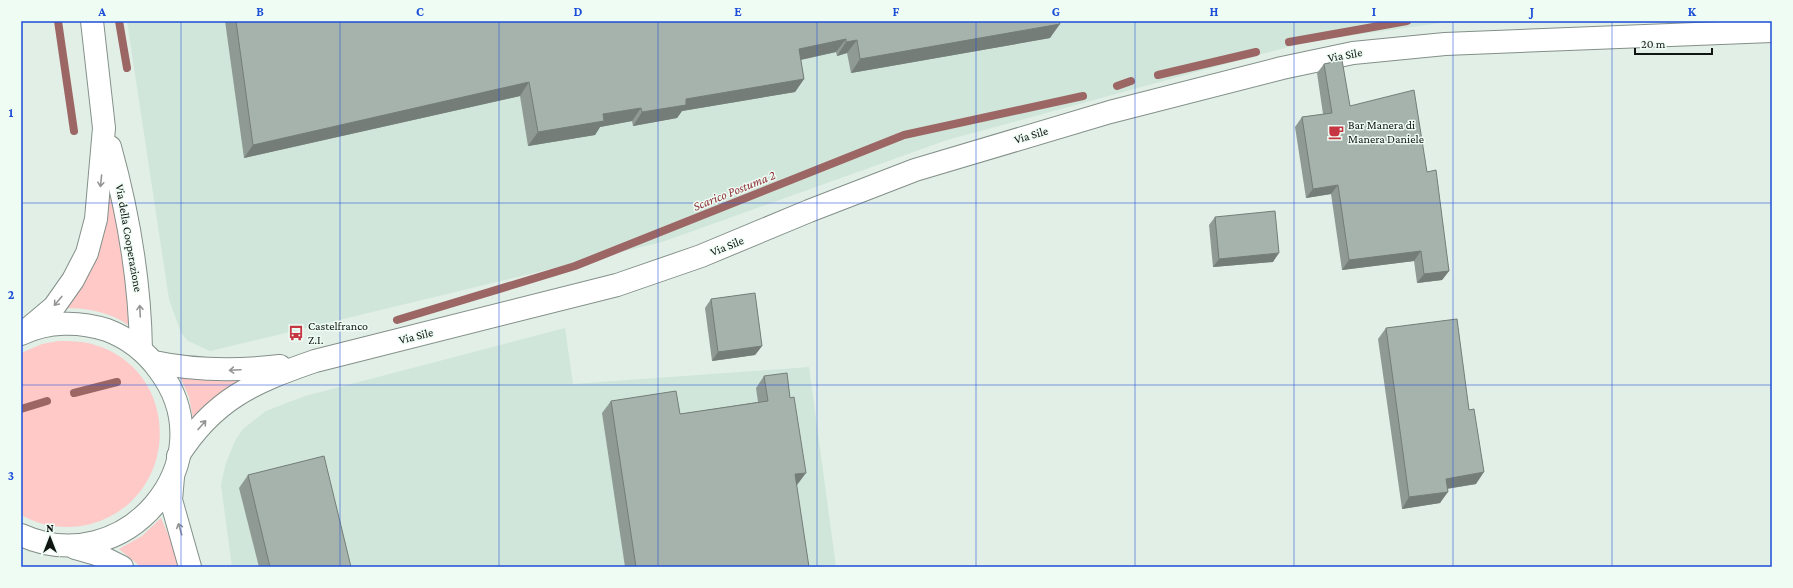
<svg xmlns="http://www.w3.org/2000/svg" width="1793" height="588" font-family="'Crimson Pro',serif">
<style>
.built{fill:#d0e6da}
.green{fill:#fec9c7}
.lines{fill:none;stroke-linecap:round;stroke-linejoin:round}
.stream{stroke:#9c6664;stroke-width:8}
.tertiary-casing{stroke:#839089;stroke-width:24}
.tertiary{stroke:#fff;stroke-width:22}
.wall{fill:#8f9a94}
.shaded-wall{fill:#747d78}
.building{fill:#a6b3ac;stroke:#747d78}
.oneway{stroke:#949695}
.grid{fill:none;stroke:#1d4ed8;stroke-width:1;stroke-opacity:0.55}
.labels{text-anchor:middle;stroke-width:3;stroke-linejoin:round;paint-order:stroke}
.street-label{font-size:12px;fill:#111613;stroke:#eefcf4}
.poi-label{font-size:12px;fill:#111613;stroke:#eefcf4;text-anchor:start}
.water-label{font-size:13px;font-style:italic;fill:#913338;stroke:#eefcf4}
.neatline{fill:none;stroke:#1d4ed8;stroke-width:1.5}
.grid-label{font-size:13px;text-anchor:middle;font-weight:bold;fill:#1d4ed8}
</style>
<rect width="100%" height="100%" fill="#e1efe7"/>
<g class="built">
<path d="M 127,21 L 1470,21 L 1448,22 L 1310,41 L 947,140 L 662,242 L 210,351 L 188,341 L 181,333 L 169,299 Z"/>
<path d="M 565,328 L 573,384 L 809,367 L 836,567 L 232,567 L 221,485 L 226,463 L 235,441 L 243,429 L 266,411 L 305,396 Z"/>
</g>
<g class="green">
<path d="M 107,176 L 118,214 L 130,326 C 110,312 88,308 64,308 Z"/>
<path d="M 58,341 C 70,341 81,341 92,344 C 183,369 182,498 91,524 C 68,530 42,527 21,515 L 21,353 L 42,344 Z"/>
<path d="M 178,372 L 264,373 L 194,424 L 189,397 Z"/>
<path d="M 161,518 L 174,548 L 178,566 L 141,567 L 119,549 L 142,536 Z"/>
</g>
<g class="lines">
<g class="stream">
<path d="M 58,21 L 74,131"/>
<path d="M 119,21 L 127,68"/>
<path d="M 1289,42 L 1407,21"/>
<path d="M 1158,75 L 1256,52"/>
<path d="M 1117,86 L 1131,81"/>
<path d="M 397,320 L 575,266 L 904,135 L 1083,96"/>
<path d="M 74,393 L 117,382"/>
<path d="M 21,409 L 47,401"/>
</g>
<defs>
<g id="tertiary">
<path d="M 110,147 C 128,212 140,282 141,350"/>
<path d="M 29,328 L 54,307 L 73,280 L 87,253 L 96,219 L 104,128 L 92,21"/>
<path d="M 21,334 C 48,321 79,321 107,330 C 128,338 146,352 159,370 C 228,461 125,582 21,535"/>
<path d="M 154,362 C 196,371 237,371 280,366"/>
<path d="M 178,456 C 214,399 254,382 315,361 L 617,285 L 701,256 L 809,211 L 915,170 L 1110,112 L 1282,68 L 1353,53 L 1445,44 L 1772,31"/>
<path d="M 173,477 L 171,500 L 190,567"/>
<path d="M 75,548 L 96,554 L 122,567"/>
</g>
</defs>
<use href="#tertiary" class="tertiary-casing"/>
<use href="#tertiary" class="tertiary"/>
</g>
<g class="wall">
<path d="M 225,21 L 1059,21 L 1050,38 L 851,73 L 847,53 L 837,56 L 836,52 L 801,60 L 804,79 L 795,92 L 682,111 L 677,118 L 633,126 L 632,121 L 600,127 L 595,135 L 528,146 L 520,96 L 244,158 Z"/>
<path d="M 1324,64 L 1350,106 L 1427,172 L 1449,271 L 1442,280 L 1417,283 L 1414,261 L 1342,270 L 1331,194 L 1306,198 L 1295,127 L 1302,117 L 1323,114 L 1317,73 Z"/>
<path d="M 1215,217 L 1273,262 L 1213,267 L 1209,225 Z"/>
<path d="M 711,299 L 762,346 L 755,355 L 712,361 L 705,308 Z"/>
<path d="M 1386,328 L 1476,484 L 1447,489 L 1440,503 L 1402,509 L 1378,339 Z"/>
<path d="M 764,376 L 797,485 L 796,485 L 809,567 L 625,567 L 602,413 L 611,401 L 680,414 L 758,402 L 756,388 Z"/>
<path d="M 248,475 L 351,567 L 259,567 L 239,488 Z"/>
</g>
<g class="shaded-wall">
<path d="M 1060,24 L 1050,38 L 851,73 L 860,59 Z"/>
<path d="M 846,39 L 836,52 L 790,62 L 799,49 Z"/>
<path d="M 857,40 L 847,53 L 837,56 L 846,42 Z"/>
<path d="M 804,79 L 795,92 L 682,111 L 677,118 L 633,126 L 642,112 L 686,99 Z"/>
<path d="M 529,82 L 520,96 L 244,158 L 253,145 Z"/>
<path d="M 641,108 L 632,121 L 600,127 L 595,135 L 528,146 L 538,132 L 603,114 Z"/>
<path d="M 1338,185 L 1331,194 L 1306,198 L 1313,189 Z"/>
<path d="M 1421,251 L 1414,261 L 1342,270 L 1349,260 Z"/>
<path d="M 1279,253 L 1273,262 L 1213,267 L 1219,259 Z"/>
<path d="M 1449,271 L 1442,280 L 1417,283 L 1424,274 Z"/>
<path d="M 762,346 L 755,355 L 712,361 L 718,352 Z"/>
<path d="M 1484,472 L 1476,484 L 1438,490 L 1446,479 Z"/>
<path d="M 806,473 L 797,485 L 786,486 L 795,474 Z"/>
<path d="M 1448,492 L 1440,503 L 1402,509 L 1409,497 Z"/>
</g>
<g class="building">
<path d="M 236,21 L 1059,21 L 1060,24 L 860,59 L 857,40 L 846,42 L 846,39 L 799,49 L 804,79 L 686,99 L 686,105 L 642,112 L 641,108 L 603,114 L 604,121 L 538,132 L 529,82 L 253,145 Z"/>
<path d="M 1342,60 L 1350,106 L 1414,90 L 1427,172 L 1436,170 L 1449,271 L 1424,274 L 1421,251 L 1349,260 L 1338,185 L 1313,189 L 1302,117 L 1332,113 L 1324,64 Z"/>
<path d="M 1275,211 L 1279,253 L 1219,259 L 1215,217 Z"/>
<path d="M 755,293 L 762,346 L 718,352 L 711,299 Z"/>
<path d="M 1457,319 L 1469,410 L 1474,409 L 1484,472 L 1446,479 L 1448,492 L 1409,497 L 1386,328 Z"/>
<path d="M 787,373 L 790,398 L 794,397 L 806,473 L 795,474 L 809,567 L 636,567 L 611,401 L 676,391 L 680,414 L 768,401 L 764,376 Z"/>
<path d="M 324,456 L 351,567 L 270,567 L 248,475 Z"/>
</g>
<defs><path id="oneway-shaft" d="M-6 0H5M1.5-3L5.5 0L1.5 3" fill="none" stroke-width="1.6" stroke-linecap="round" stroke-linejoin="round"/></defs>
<g class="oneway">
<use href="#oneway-shaft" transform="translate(101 181) rotate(96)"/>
<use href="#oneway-shaft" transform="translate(58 301) rotate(130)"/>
<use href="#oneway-shaft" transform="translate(140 311) rotate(-93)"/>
<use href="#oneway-shaft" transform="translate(235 370) rotate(177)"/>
<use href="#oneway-shaft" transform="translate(202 425) rotate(-49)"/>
<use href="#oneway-shaft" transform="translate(180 529) rotate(-107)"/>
</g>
<path class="grid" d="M 181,21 L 181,567M 340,21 L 340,567M 499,21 L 499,567M 658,21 L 658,567M 817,21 L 817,567M 976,21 L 976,567M 1135,21 L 1135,567M 1294,21 L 1294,567M 1453,21 L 1453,567M 1612,21 L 1612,567M 21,203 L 1772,203M 21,385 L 1772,385"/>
<defs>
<symbol id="cafe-bare" viewBox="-9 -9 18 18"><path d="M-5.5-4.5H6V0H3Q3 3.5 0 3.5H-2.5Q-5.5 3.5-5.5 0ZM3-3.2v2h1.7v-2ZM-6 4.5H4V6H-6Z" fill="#c53542" stroke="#eefcf4" stroke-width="2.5" paint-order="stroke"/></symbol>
<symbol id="bus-bare" viewBox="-9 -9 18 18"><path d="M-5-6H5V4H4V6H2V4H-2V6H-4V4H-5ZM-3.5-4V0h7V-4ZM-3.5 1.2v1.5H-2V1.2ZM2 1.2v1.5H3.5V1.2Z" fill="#c53542" stroke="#eefcf4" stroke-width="2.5" paint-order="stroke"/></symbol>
</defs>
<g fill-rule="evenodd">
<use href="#cafe-bare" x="1325" y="121" width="22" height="22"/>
<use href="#bus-bare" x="285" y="322" width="22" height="22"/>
</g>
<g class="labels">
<g class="street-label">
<text transform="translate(1345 55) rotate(-10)" y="4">Via Sile</text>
<text transform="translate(1031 135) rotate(-16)" y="4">Via Sile</text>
<text transform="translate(129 238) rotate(80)" y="4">Via della Cooperazione</text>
<text transform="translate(727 246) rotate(-22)" y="4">Via Sile</text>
<text transform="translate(416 336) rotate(-14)" y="4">Via Sile</text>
</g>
<g class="poi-label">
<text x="1348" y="129">Bar Manera di<tspan x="1348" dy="14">Manera Daniele</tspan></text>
<text x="308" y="330">Castelfranco<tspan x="308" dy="14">Z.I.</tspan></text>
</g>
<g class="water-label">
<text transform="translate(734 190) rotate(-22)" y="5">Scarico Postuma 2</text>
</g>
</g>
<rect width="1793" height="588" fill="none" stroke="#eefcf4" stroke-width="44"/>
<g transform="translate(50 538)" stroke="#eefcf4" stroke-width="3" paint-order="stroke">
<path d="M0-3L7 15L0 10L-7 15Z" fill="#111613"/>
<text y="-6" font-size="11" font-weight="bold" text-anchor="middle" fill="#111613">N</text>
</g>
<path d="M1635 48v6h77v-6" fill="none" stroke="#111613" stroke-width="2"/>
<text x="1641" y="48" font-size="12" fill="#111613" stroke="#eefcf4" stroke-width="3" paint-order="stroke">20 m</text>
<rect x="22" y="22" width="1749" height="544" class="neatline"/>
<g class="grid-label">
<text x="102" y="16">A</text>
<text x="260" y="16">B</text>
<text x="420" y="16">C</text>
<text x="578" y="16">D</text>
<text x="738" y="16">E</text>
<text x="896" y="16">F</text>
<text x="1056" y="16">G</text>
<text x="1214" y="16">H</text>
<text x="1374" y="16">I</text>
<text x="1532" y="16">J</text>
<text x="1692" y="16">K</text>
<text x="11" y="117">1</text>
<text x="11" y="299">2</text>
<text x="11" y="480">3</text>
</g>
</svg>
